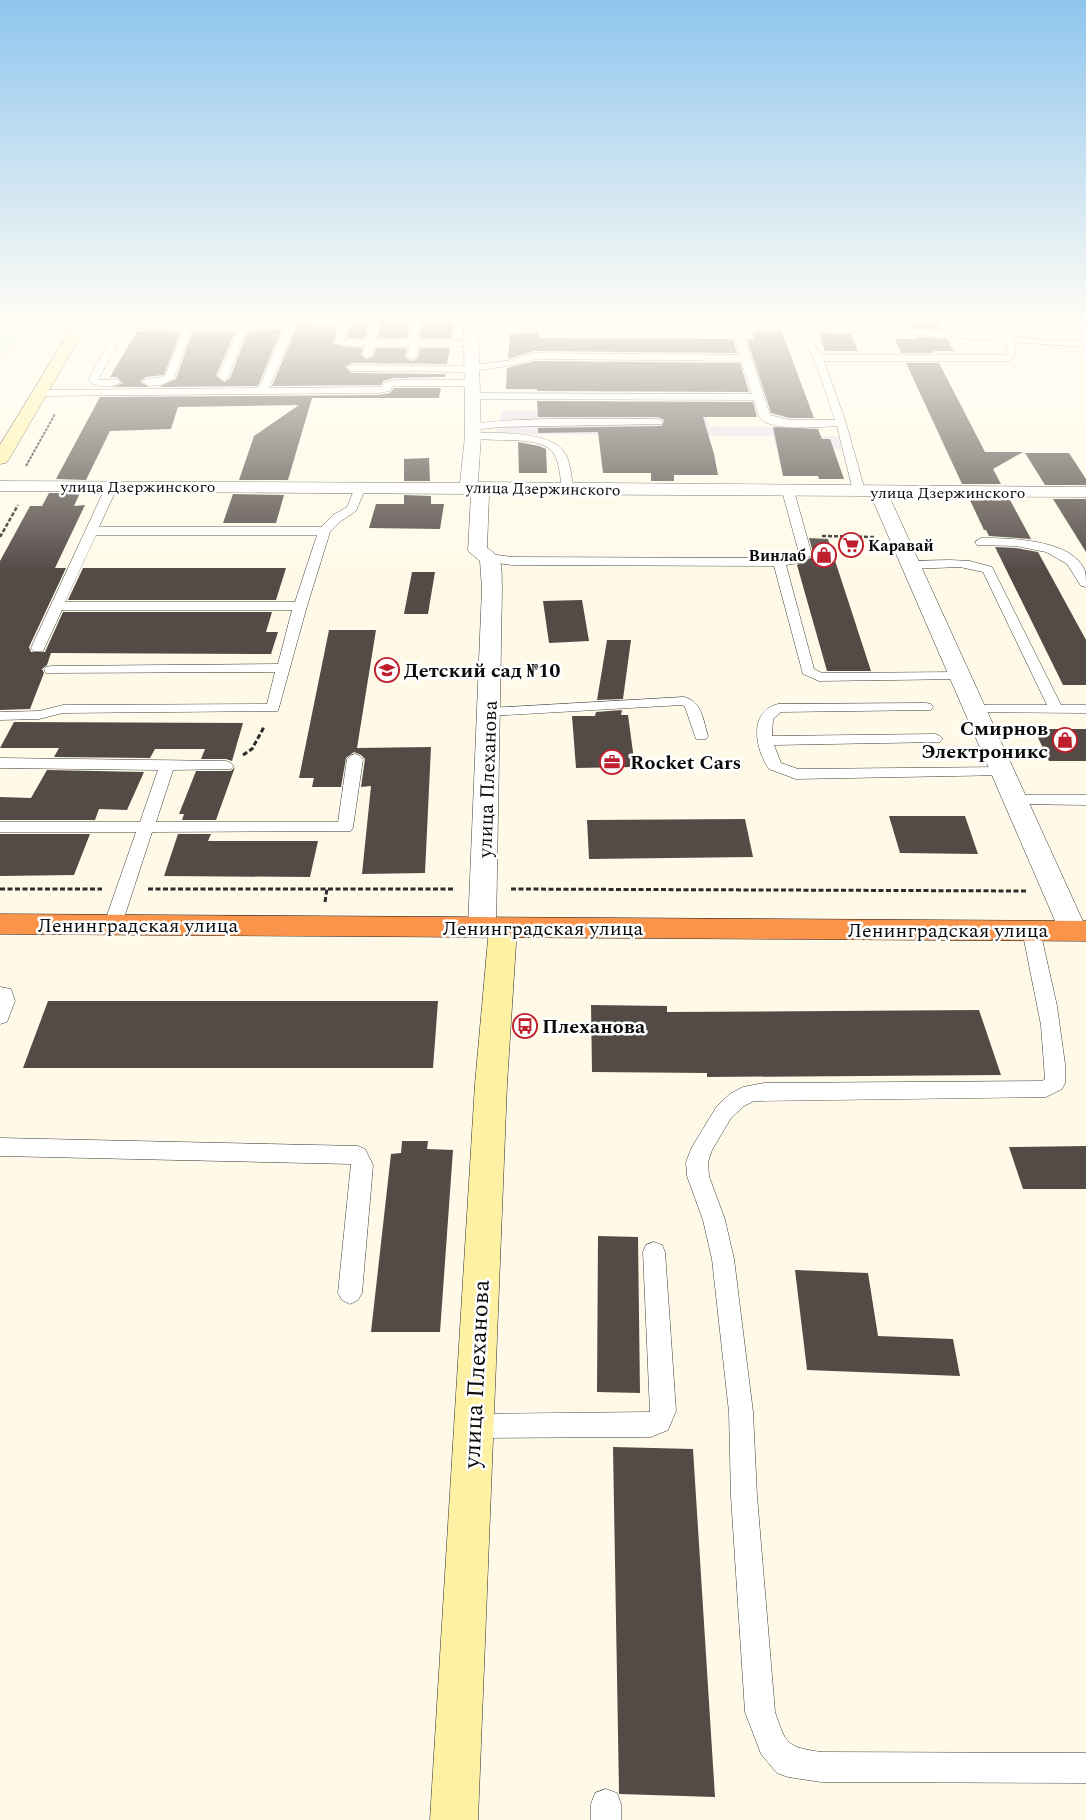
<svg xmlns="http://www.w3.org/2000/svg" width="1086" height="1820" font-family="Spectral,serif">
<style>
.industrial{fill:#e9deeb}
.pitch{fill:#e3f1c4}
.building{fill:#544b47}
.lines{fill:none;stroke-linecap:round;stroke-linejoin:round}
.lane-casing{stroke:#3e3e3e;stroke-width:1}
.street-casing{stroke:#3e3e3e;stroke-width:1}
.secondary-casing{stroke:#2d2d2d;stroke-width:1}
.highway-casing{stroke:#1c1c1c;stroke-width:1}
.path-far2{stroke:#2d2d2d;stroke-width:2;stroke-dasharray:3 1;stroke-linecap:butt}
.path-far1{stroke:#2d2d2d;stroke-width:2.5;stroke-dasharray:4 2;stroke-linecap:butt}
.path{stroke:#2d2d2d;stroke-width:3;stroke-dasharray:5 2.5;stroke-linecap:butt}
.lane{fill:#fff;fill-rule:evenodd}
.street{fill:#fff;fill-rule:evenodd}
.secondary{fill:#fff1a3;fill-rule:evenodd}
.highway{fill:#fa944b;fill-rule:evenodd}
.labels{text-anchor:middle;stroke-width:5;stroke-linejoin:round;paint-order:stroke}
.far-street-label{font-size:16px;fill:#0b0b0b;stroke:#fff}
.far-poi-label{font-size:16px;font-weight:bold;fill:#0b0b0b;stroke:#fff;text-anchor:start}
.poi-label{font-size:20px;font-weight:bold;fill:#0b0b0b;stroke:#fff;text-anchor:start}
.street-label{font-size:20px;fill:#0b0b0b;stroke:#fff}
.near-street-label{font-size:24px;fill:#0b0b0b;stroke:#fff}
</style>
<rect width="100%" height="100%" fill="#fffae8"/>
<path class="industrial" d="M 501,411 L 704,411 L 709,426 L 789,427 L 788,435 L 839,437 L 842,449 L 776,449 L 773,436 L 493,434 L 501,424 Z"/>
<path class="pitch" d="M 0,337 L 16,337 L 20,339 L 9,354 L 0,356 Z"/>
<g class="building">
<path d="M 158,317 L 292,317 L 284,323 L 281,321 L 156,321 Z"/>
<path d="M 308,317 L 455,317 L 451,338 L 420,338 L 422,322 L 416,317 L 410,322 L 407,338 L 378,338 L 381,322 L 375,317 L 369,322 L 365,338 L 347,338 L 352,322 L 347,318 Z"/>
<path d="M 511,317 L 533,317 L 535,323 L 511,324 Z"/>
<path d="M 813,317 L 844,317 L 847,324 L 816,324 Z"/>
<path d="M 906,317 L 935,317 L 941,329 L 911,327 Z"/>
<path d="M 297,326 L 337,327 L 333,343 L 345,347 L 363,348 L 361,355 L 367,359 L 374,356 L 376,348 L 407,348 L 405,357 L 411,361 L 418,358 L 420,348 L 450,348 L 447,364 L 352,363 L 345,367 L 352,373 L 446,374 L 445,377 L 394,378 L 383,381 L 381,385 L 272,386 Z"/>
<path d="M 282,329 L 258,386 L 159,387 L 176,379 L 192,332 L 235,332 L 216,376 L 224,382 L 230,378 L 248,332 Z"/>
<path d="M 137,331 L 173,331 L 180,334 L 164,375 L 146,377 L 140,382 L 149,387 L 112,387 L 123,383 L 117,377 L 110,377 Z"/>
<path d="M 782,332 L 814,418 L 789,418 L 771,413 L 747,339 L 754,339 L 753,333 Z"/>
<path d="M 538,333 L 539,338 L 733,339 L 737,353 L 534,351 L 508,359 L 510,334 Z"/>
<path d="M 819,333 L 851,334 L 858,351 L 825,351 Z"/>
<path d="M 916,337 L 947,339 L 954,351 L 933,351 L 934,353 L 901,353 L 895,339 L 917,339 Z"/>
<path d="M 535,361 L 740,363 L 749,392 L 537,391 L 537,389 L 506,389 L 507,368 Z"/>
<path d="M 906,363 L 939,363 L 985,452 L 1023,452 L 993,469 L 1001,484 L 962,484 Z"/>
<path d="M 394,388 L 441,388 L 439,398 L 312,398 L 288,480 L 239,480 L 254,436 L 299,405 L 178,407 L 171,429 L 110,431 L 86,480 L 56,479 L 100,397 L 378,395 L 390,393 Z"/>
<path d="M 537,401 L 753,402 L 757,417 L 703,417 L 714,454 L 718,475 L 674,475 L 674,481 L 651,481 L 651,473 L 603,473 L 598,432 L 538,433 L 538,428 L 662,426 L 664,420 L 658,417 L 538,417 Z"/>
<path d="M 773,427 L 818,429 L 822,439 L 830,439 L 844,479 L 819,479 L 818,476 L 783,476 Z"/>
<path d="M 518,442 L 539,446 L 546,449 L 547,473 L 519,473 Z"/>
<path d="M 1025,453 L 1069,453 L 1086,479 L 1086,485 L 1045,485 Z"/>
<path d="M 429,458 L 430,481 L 404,481 L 404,459 Z"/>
<path d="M 49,493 L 80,493 L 74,506 L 85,505 L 55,568 L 66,568 L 29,647 L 31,652 L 45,652 L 63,612 L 272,612 L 266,632 L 278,632 L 271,654 L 51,653 L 47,665 L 42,669 L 44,673 L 30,709 L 0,710 L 0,561 L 30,506 L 42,506 Z"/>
<path d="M 233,494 L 284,495 L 276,523 L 223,523 Z"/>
<path d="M 404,495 L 431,496 L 431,504 L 444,504 L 440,529 L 369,528 L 376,504 L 404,504 Z"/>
<path d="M 969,498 L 1009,498 L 1031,539 L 989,536 L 986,530 L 984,530 Z"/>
<path d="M 1053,499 L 1086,499 L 1086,552 Z"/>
<path d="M 809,538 L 828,539 L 871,671 L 827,671 L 797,565 L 814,556 Z"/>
<path d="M 995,547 L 1016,548 L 1038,552 L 1086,640 L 1086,685 L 1063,685 Z"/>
<path d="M 83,568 L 286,568 L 276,600 L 68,600 Z"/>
<path d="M 412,572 L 435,572 L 428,614 L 404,614 Z"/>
<path d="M 582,600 L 589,641 L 549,643 L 543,601 Z"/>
<path d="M 329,630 L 376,630 L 357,748 L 431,747 L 425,873 L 362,874 L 371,786 L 361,787 L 365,759 L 361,755 L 354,752 L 346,758 L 341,787 L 312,787 L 314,778 L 299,778 Z"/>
<path d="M 607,640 L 631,640 L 623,699 L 597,700 Z"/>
<path d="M 622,710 L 621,715 L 628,715 L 635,767 L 576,768 L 572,716 L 595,716 L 596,712 Z"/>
<path d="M 14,722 L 243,723 L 232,761 L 226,759 L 201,759 L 205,749 L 155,749 L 150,758 L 54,757 L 59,748 L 0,748 Z"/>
<path d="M 1034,729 L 1086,729 L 1086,761 L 1049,761 Z"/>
<path d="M 235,767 L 216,820 L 182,820 L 184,814 L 179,814 L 196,771 L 231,771 Z"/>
<path d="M 47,770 L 144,772 L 127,810 L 99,809 L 95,820 L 0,820 L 0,797 L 31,798 Z"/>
<path d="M 889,816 L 965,816 L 978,854 L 900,853 Z"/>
<path d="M 745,819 L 753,857 L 589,859 L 587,820 Z"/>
<path d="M 0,834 L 90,834 L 74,875 L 0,876 Z"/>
<path d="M 178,834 L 211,834 L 208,841 L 318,841 L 310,877 L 164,876 Z"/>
<path d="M 48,1001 L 438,1001 L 433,1068 L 23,1068 Z"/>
<path d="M 591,1005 L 667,1006 L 667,1012 L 979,1010 L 1001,1075 L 707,1077 L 707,1073 L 592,1072 Z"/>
<path d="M 402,1141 L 428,1141 L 427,1149 L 453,1150 L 440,1332 L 371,1332 L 391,1154 L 401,1153 Z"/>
<path d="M 1086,1146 L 1086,1189 L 1023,1189 L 1009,1147 Z"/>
<path d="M 598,1236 L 638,1237 L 640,1393 L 597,1392 Z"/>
<path d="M 795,1270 L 868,1273 L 878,1336 L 953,1339 L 960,1376 L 807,1370 Z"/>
<path d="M 613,1447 L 693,1449 L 715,1797 L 619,1794 L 619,1792 Z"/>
</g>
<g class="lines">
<defs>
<g id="lane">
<path d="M 703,317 L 752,317 L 748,320 L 707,320 Z"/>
<path d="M 967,317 L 975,317 C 995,344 1055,339 1086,341 L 1086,347 L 1012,342 C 1018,349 1016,353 1011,360 L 1008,361 L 824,361 L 846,423 L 865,491 L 859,494 L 853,491 L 837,426 C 820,427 773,431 761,419 C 757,415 756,405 754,400 L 472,399 L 467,396 L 472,393 L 752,394 L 741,361 L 535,359 L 513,365 L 468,372 L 352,371 L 347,368 L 352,365 L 468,366 L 511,360 L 534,353 L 740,355 L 733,331 C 746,320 773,324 789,325 L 793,322 L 798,325 L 889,327 L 988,334 L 975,328 ZM 765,330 C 773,330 785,328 792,331 C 813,339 827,399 835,420 L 789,420 L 770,415 L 743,332 ZM 804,331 L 889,333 L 1000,341 L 1007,347 L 1005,355 L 821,355 L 809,334 Z"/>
<path d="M 294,318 L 346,320 L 350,323 L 344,340 L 366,340 L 371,322 L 375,319 L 379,322 L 376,340 L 409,340 L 412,322 L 416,319 L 420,322 L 418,340 L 471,340 L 476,343 L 471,346 L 418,346 L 417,356 L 412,359 L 407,356 L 409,346 L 374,346 L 373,354 L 368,357 L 363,354 L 365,346 C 355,346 343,348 334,341 L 340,325 L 296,324 L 269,388 L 378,387 L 382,387 L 383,383 L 394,380 L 472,380 L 477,383 L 472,386 L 394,386 L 392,387 L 390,391 L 378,393 L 40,396 L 35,393 L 40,390 L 259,388 L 285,327 L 247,330 L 228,377 L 223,380 L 218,377 L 238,330 L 191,330 L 174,378 C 166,385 151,389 142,382 C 148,376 158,380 165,376 L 182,333 L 173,329 L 126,328 L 98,380 L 116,379 L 121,382 C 113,388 95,388 88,380 L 117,328 L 80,327 L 75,324 L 80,321 C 147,323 213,325 281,323 L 285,326 L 288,321 Z"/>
<path d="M 617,323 L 620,324 L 620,328 L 507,332 L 471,336 L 466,333 L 471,330 L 507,326 Z"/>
<path d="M 658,419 L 663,422 L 662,424 L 501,427 L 473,430 L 468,427 C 479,416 632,419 658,419 Z"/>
<path d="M 478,433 C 501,433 554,431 566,455 C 571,465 571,478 574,489 L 568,492 L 562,489 C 560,478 560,464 554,454 C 542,434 494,443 474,438 L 473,436 Z"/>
<path d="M 112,483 L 118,486 L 99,527 L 321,527 L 333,515 L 347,507 L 356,485 L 364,485 L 366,487 L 356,511 L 341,521 L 330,532 L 307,606 L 278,711 L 63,713 L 39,719 L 0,720 L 0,712 L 39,711 L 63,705 L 267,704 L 275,672 L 46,673 L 44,670 L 46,667 L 51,666 L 278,664 L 292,610 L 62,610 L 43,651 L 33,651 L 31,648 L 106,486 ZM 96,535 L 317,535 L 295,602 L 65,602 Z"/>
<path d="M 788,488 L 794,491 L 812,555 L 799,563 L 786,565 L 814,669 L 822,673 L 960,672 L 965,673 L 967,676 L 965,679 L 819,681 L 803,674 L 774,566 L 512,565 L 490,562 L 484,558 L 490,554 L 512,557 L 779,558 L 799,553 L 782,491 Z"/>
<path d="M 981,538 C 1009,538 1073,539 1085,571 C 1086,575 1086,582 1086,587 L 1081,586 L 1067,564 L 1046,552 L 1016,546 L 977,545 L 975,542 Z"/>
<path d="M 950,560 L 970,561 L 992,567 L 1061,705 L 1086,705 L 1086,713 L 969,712 L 967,709 L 969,706 L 974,705 L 1047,705 L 983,572 L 960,567 L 911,569 L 905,565 L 911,561 Z"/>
<path d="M 684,697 C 702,701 703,720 708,736 L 706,739 L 696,739 L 685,707 L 682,705 L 489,716 L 484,715 L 482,712 L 484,709 L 489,708 Z"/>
<path d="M 926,703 L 931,704 L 933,707 L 931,710 L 781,712 L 773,719 L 772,736 L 935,734 L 940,736 L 943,739 L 940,742 L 774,745 L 781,763 L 798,769 L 1002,767 L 1007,769 L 1010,772 L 1007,775 L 796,779 L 769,769 C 755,749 748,711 778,704 Z"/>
<path d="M 355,754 L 360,756 L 363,759 L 353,827 L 351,831 L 152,832 L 122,924 L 119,928 L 113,930 L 107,928 L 104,924 L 136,832 L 0,832 L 0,822 L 140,822 L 158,770 L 0,768 L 0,758 L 226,761 L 231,763 L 234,766 L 231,769 L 173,770 L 156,822 L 338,822 L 347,759 L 350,756 Z"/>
<path d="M 1015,795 L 1086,795 L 1086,805 L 1009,804 L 1007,800 L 1009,796 Z"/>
<path d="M 1031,924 L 1037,926 L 1040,930 L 1057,1006 L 1065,1064 L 1065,1083 L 1062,1089 L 1046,1097 L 754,1101 L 744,1106 L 731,1118 L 712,1150 L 708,1162 L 709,1176 L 725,1220 L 734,1259 L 753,1412 L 757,1496 L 775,1712 C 786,1745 787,1747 821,1752 L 1086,1753 L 1086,1783 L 821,1782 L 788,1777 L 777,1773 L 761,1754 L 745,1712 L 731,1496 L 729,1412 L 712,1259 L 703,1220 L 687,1176 L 686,1162 L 692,1147 L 717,1106 L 730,1094 L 743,1087 L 764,1083 L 1042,1081 L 1045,1079 L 1041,1025 L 1022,930 L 1025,926 Z"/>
<path d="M 0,987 L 11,989 L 15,1001 L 7,1022 L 0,1024 Z"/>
<path d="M 0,1138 L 358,1146 L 365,1149 L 373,1165 L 362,1293 L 358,1300 L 350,1304 L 342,1300 L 338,1293 L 351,1164 L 0,1156 Z"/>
<path d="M 654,1242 L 662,1245 L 665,1252 L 676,1411 L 668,1430 L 651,1437 L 473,1438 L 464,1435 L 461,1426 L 464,1417 L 473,1414 L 650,1412 L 643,1252 L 646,1245 Z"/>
<path d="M 606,1789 L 617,1793 L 621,1804 L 621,1820 L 591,1820 L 591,1804 L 595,1793 Z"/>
</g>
<g id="street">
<path d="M 464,317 L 478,317 L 481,436 L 478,482 L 1086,487 L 1086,497 L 889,496 L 1086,928 L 1083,937 L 1073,940 L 1063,937 L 1059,930 L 871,496 L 489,494 L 487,548 C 505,559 501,569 502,588 L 496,928 L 492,935 L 482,938 L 472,935 L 468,928 L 482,588 L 480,561 L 468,551 L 471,494 L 0,491 L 0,481 L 460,483 L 465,436 Z"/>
<path d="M 1066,317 L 1080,317 L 1086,323 L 1086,336 L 1081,335 Z"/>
</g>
<g id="secondary">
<path d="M 78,317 L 92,317 L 9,459 L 6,463 L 0,464 L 0,445 Z"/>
<path d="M 503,918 L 513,921 L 517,928 L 507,1084 L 478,1820 L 430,1820 L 475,1084 L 489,928 L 493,921 Z"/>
</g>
<path id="highway" d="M 0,914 L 1086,921 L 1086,941 L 0,934 Z"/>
</defs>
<use href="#lane" class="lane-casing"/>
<use href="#street" class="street-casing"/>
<use href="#secondary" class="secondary-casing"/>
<use href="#highway" class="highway-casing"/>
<path class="path-far2" d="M 26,466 L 55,414"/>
<g class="path-far1">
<path d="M 822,536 L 874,537"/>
<path d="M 0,537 L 18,505"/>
</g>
<g class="path">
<path d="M 243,755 L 252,749 L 264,727"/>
<path d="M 0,889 L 102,889"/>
<path d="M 148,889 L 454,889"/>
<path d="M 511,889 L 1027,891"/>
<path d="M 325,902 L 327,889"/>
</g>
<use href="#lane" class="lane"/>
<use href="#street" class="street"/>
<use href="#secondary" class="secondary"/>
<use href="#highway" class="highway"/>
</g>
<linearGradient id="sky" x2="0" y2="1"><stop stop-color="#8fc5ee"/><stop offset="0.56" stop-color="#fffdf5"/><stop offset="1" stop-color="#fffdf5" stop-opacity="0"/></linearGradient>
<rect width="1086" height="571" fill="url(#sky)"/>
<defs>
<symbol id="supermarket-ring" viewBox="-11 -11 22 22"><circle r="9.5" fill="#fff" stroke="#bf1f2d" stroke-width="1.5"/><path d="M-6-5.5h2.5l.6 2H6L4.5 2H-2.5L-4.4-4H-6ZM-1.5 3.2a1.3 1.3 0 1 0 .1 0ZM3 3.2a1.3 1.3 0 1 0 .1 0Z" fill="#bf1f2d"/></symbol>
<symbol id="shop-ring" viewBox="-11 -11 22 22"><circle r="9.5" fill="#fff" stroke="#bf1f2d" stroke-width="1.5"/><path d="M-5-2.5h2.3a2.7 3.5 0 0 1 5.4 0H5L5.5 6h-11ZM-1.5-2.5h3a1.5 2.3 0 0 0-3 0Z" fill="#bf1f2d"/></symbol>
<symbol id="school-ring" viewBox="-11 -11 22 22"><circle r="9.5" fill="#fff" stroke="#bf1f2d" stroke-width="1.5"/><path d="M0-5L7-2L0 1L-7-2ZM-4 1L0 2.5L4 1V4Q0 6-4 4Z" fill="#bf1f2d"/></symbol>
<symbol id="office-ring" viewBox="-11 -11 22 22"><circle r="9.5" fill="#fff" stroke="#bf1f2d" stroke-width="1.5"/><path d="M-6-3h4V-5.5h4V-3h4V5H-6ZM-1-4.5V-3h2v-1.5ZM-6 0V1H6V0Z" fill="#bf1f2d"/></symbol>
<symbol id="bus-ring" viewBox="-11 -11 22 22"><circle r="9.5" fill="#fff" stroke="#bf1f2d" stroke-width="1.5"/><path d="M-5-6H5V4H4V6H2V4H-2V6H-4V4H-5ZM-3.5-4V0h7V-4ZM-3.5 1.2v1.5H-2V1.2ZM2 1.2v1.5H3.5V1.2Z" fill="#bf1f2d"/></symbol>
</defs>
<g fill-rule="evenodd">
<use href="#supermarket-ring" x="837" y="531" width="28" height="28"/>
<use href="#shop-ring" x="810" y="541" width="28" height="28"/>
<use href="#school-ring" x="373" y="656" width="28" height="28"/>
<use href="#shop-ring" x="1051" y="726" width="28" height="28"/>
<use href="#office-ring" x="598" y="748" width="28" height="28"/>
<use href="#bus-ring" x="511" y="1012" width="28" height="28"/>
</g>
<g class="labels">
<g class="far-street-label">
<text x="138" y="492">улица Дзержинского</text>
<text transform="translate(543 488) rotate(1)" y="6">улица Дзержинского</text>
<text x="948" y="498">улица Дзержинского</text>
</g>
<g class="far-poi-label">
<text x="868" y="551">Каравай</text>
<text x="806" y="561" text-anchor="end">Винлаб</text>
</g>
<g class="poi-label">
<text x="404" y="677">Детский сад №10</text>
<text x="1048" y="735" text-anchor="end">Смирнов<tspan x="1048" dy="23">Электроникс</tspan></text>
<text x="630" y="769">Rocket Cars</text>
<text x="542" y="1033">Плеханова</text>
</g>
<g class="street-label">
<text transform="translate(487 779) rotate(-88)" y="7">улица Плеханова</text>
<text x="138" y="932">Ленинградская улица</text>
<text x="543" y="935">Ленинградская улица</text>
<text x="948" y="937">Ленинградская улица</text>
</g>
<g class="near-street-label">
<text transform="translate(476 1374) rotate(-87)" y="8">улица Плеханова</text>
</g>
</g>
</svg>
